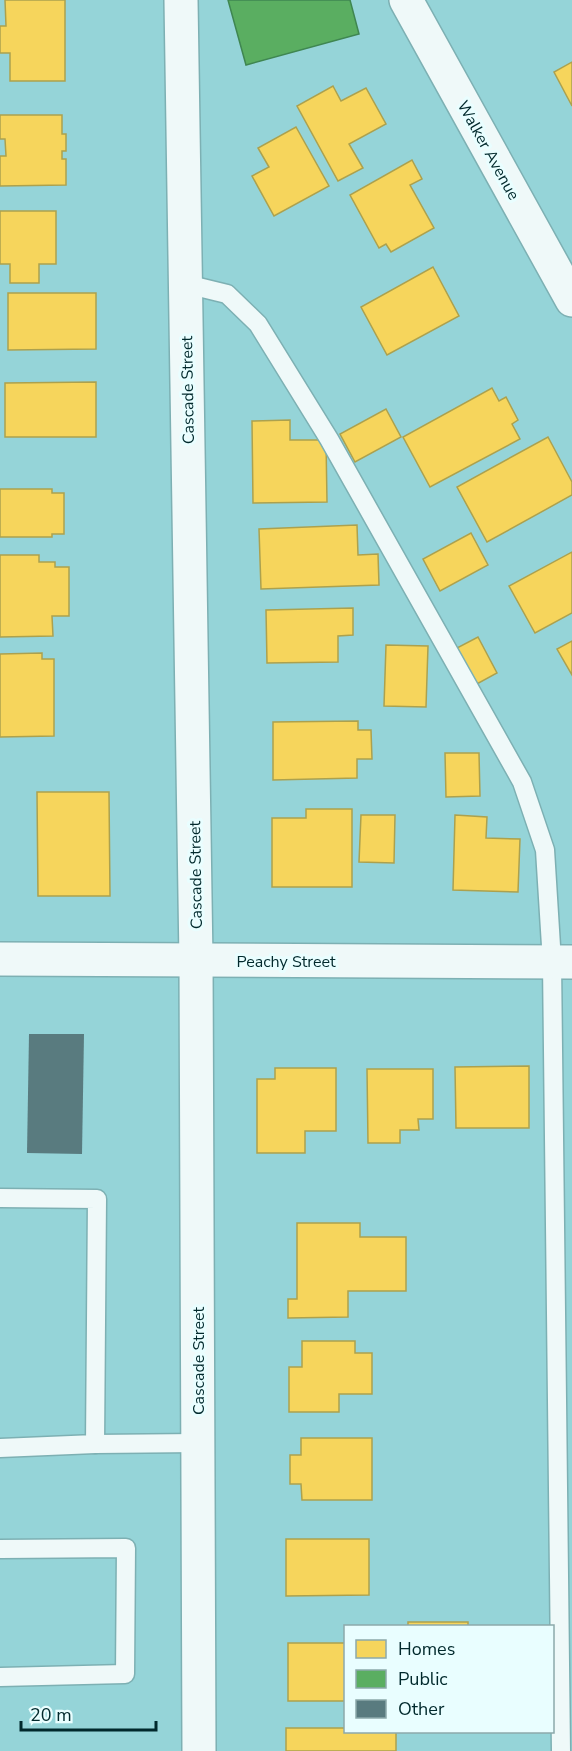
<svg xmlns="http://www.w3.org/2000/svg" width="572" height="1751" font-family="'Nunito Sans',sans-serif">
<style>
.homes{fill:#f6d55c;stroke:#aca14e;stroke-width:1.5}
.public{fill:#5aae61;stroke:#3f8651;stroke-width:1.5}
.building{fill:#597b7f}
.lines{fill:none;stroke-linecap:round;stroke-linejoin:round}
.service-casing{stroke:#7db0b3;stroke-width:21}
.minor-casing{stroke:#7db0b3;stroke-width:36}
.service{stroke:#eff9f9;stroke-width:18}
.minor{stroke:#eff9f9;stroke-width:33}
.labels{text-anchor:middle;stroke-width:6;stroke-linejoin:round;paint-order:stroke}
.street-label{font-size:16px;fill:#01292c;stroke:#e9feff}
</style>
<rect width="100%" height="100%" fill="#95d4d8"/>
<g class="homes">
<path d="M 5,0 L 65,0 L 65,81 L 10,81 L 10,53 L 0,53 L 0,26 L 6,26 Z"/>
<path d="M 572,62 L 572,106 L 554,72 Z"/>
<path d="M 333,86 L 341,101 L 366,88 L 386,124 L 349,144 L 363,168 L 338,181 L 297,106 Z"/>
<path d="M 0,115 L 62,115 L 62,134 L 66,134 L 66,151 L 62,151 L 62,159 L 66,159 L 66,185 L 0,186 L 0,156 L 6,156 L 5,139 L 0,139 Z"/>
<path d="M 296,127 L 329,186 L 274,216 L 252,176 L 269,167 L 258,148 Z"/>
<path d="M 412,160 L 422,179 L 410,185 L 434,228 L 391,252 L 386,244 L 379,248 L 350,195 Z"/>
<path d="M 0,211 L 56,211 L 56,264 L 39,264 L 39,283 L 10,283 L 10,264 L 0,264 Z"/>
<path d="M 433,267 L 459,316 L 387,355 L 361,307 Z"/>
<path d="M 8,293 L 96,293 L 96,349 L 8,350 Z"/>
<path d="M 96,382 L 96,437 L 5,437 L 5,383 Z"/>
<path d="M 492,388 L 499,401 L 506,397 L 518,420 L 512,424 L 520,439 L 430,487 L 403,437 Z"/>
<path d="M 386,409 L 401,437 L 355,462 L 340,434 Z"/>
<path d="M 290,420 L 290,440 L 326,440 L 327,502 L 253,503 L 252,421 Z"/>
<path d="M 548,437 L 572,482 L 572,495 L 487,542 L 457,487 Z"/>
<path d="M 0,489 L 52,489 L 52,493 L 64,493 L 64,534 L 52,534 L 52,537 L 0,537 Z"/>
<path d="M 357,525 L 358,555 L 378,554 L 379,585 L 261,589 L 259,529 Z"/>
<path d="M 471,533 L 488,565 L 440,591 L 423,559 Z"/>
<path d="M 572,552 L 572,613 L 535,633 L 509,586 Z"/>
<path d="M 0,555 L 39,555 L 39,562 L 55,562 L 55,567 L 69,567 L 69,616 L 52,616 L 53,636 L 0,637 Z"/>
<path d="M 353,608 L 353,635 L 338,636 L 338,662 L 267,663 L 266,610 Z"/>
<path d="M 478,637 L 497,673 L 475,685 L 455,649 Z"/>
<path d="M 572,641 L 572,675 L 557,649 Z"/>
<path d="M 386,645 L 428,646 L 426,707 L 384,706 Z"/>
<path d="M 42,653 L 42,659 L 54,659 L 54,736 L 0,737 L 0,654 Z"/>
<path d="M 358,721 L 358,730 L 371,730 L 372,759 L 357,759 L 357,778 L 273,780 L 273,722 Z"/>
<path d="M 445,753 L 479,753 L 480,796 L 446,797 Z"/>
<path d="M 37,792 L 109,792 L 110,896 L 38,896 Z"/>
<path d="M 306,809 L 352,809 L 352,887 L 272,887 L 272,818 L 306,818 Z"/>
<path d="M 361,815 L 395,815 L 394,863 L 359,862 Z"/>
<path d="M 455,815 L 487,817 L 486,838 L 520,839 L 518,892 L 453,890 Z"/>
<path d="M 529,1066 L 529,1128 L 456,1128 L 455,1067 Z"/>
<path d="M 275,1068 L 336,1068 L 336,1131 L 305,1131 L 305,1153 L 257,1153 L 257,1079 L 275,1079 Z"/>
<path d="M 367,1069 L 433,1069 L 433,1119 L 418,1119 L 419,1130 L 400,1130 L 400,1143 L 368,1143 Z"/>
<path d="M 297,1223 L 360,1223 L 360,1237 L 406,1237 L 406,1291 L 348,1291 L 348,1317 L 288,1318 L 288,1299 L 297,1299 Z"/>
<path d="M 302,1341 L 355,1341 L 355,1353 L 372,1353 L 372,1394 L 339,1394 L 339,1412 L 289,1412 L 289,1367 L 302,1367 Z"/>
<path d="M 301,1438 L 372,1438 L 372,1500 L 302,1500 L 301,1484 L 290,1484 L 290,1455 L 301,1455 Z"/>
<path d="M 286,1539 L 369,1539 L 369,1595 L 286,1596 Z"/>
<rect x="408" y="1622" width="60" height="4"/>
<rect x="288" y="1643" width="58" height="58"/>
<path d="M 286,1728 L 346,1728 L 346,1732 L 396,1732 L 396,1751 L 286,1751 Z"/>
</g>
<path class="public" d="M 228,0 L 350,0 L 359,34 L 246,65 Z"/>
<path class="building" d="M 29,1034 L 84,1034 L 82,1154 L 27,1153 Z"/>
<g class="lines">
<defs>
<g id="service">
<path d="M 186,284 L 227,294 L 258,324 L 329,439 L 522,782 L 545,850 L 552,962 L 561,1751"/>
<path d="M 0,1198 L 97,1199 L 95,1444 L 0,1448"/>
<path d="M 95,1444 L 198,1443"/>
<path d="M 0,1549 L 126,1548 L 125,1674 L 0,1677"/>
</g>
<g id="minor">
<path d="M 181,0 L 196,960 L 199,1751"/>
<path d="M 406,0 L 572,300"/>
<path d="M 0,959 L 572,962"/>
</g>
</defs>
<use href="#service" class="service-casing"/>
<use href="#minor" class="minor-casing"/>
<use href="#service" class="service"/>
<use href="#minor" class="minor"/>
</g>
<g class="labels">
<g class="street-label">
<text transform="translate(489 150) rotate(61)" y="6">Walker Avenue</text>
<text transform="translate(187 390) rotate(-91)" y="6">Cascade Street</text>
<text transform="translate(195 875) rotate(-91)" y="6">Cascade Street</text>
<text x="286" y="967">Peachy Street</text>
<text transform="translate(198 1361) rotate(-90)" y="6">Cascade Street</text>
</g>
</g>
<rect x="344" y="1625" width="210" height="108" fill="#e9feff" stroke="#8ca9ab" stroke-width="1.5"/>
<rect x="356" y="1640" width="30" height="18" fill="#f6d55c" stroke="#8ca9ab" stroke-width="1.5"/>
<text x="398" y="1655" font-size="18" fill="#01292c">Homes</text>
<rect x="356" y="1670" width="30" height="18" fill="#5aae61" stroke="#8ca9ab" stroke-width="1.5"/>
<text x="398" y="1685" font-size="18" fill="#01292c">Public</text>
<rect x="356" y="1700" width="30" height="18" fill="#597b7f" stroke="#8ca9ab" stroke-width="1.5"/>
<text x="398" y="1715" font-size="18" fill="#01292c">Other</text>
<path d="M21 1721v9h135v-9" fill="none" stroke="#01292c" stroke-width="3"/>
<text x="30" y="1721" font-size="18" fill="#01292c" stroke="#e9feff" stroke-width="4.5" paint-order="stroke">20 m</text>
</svg>
